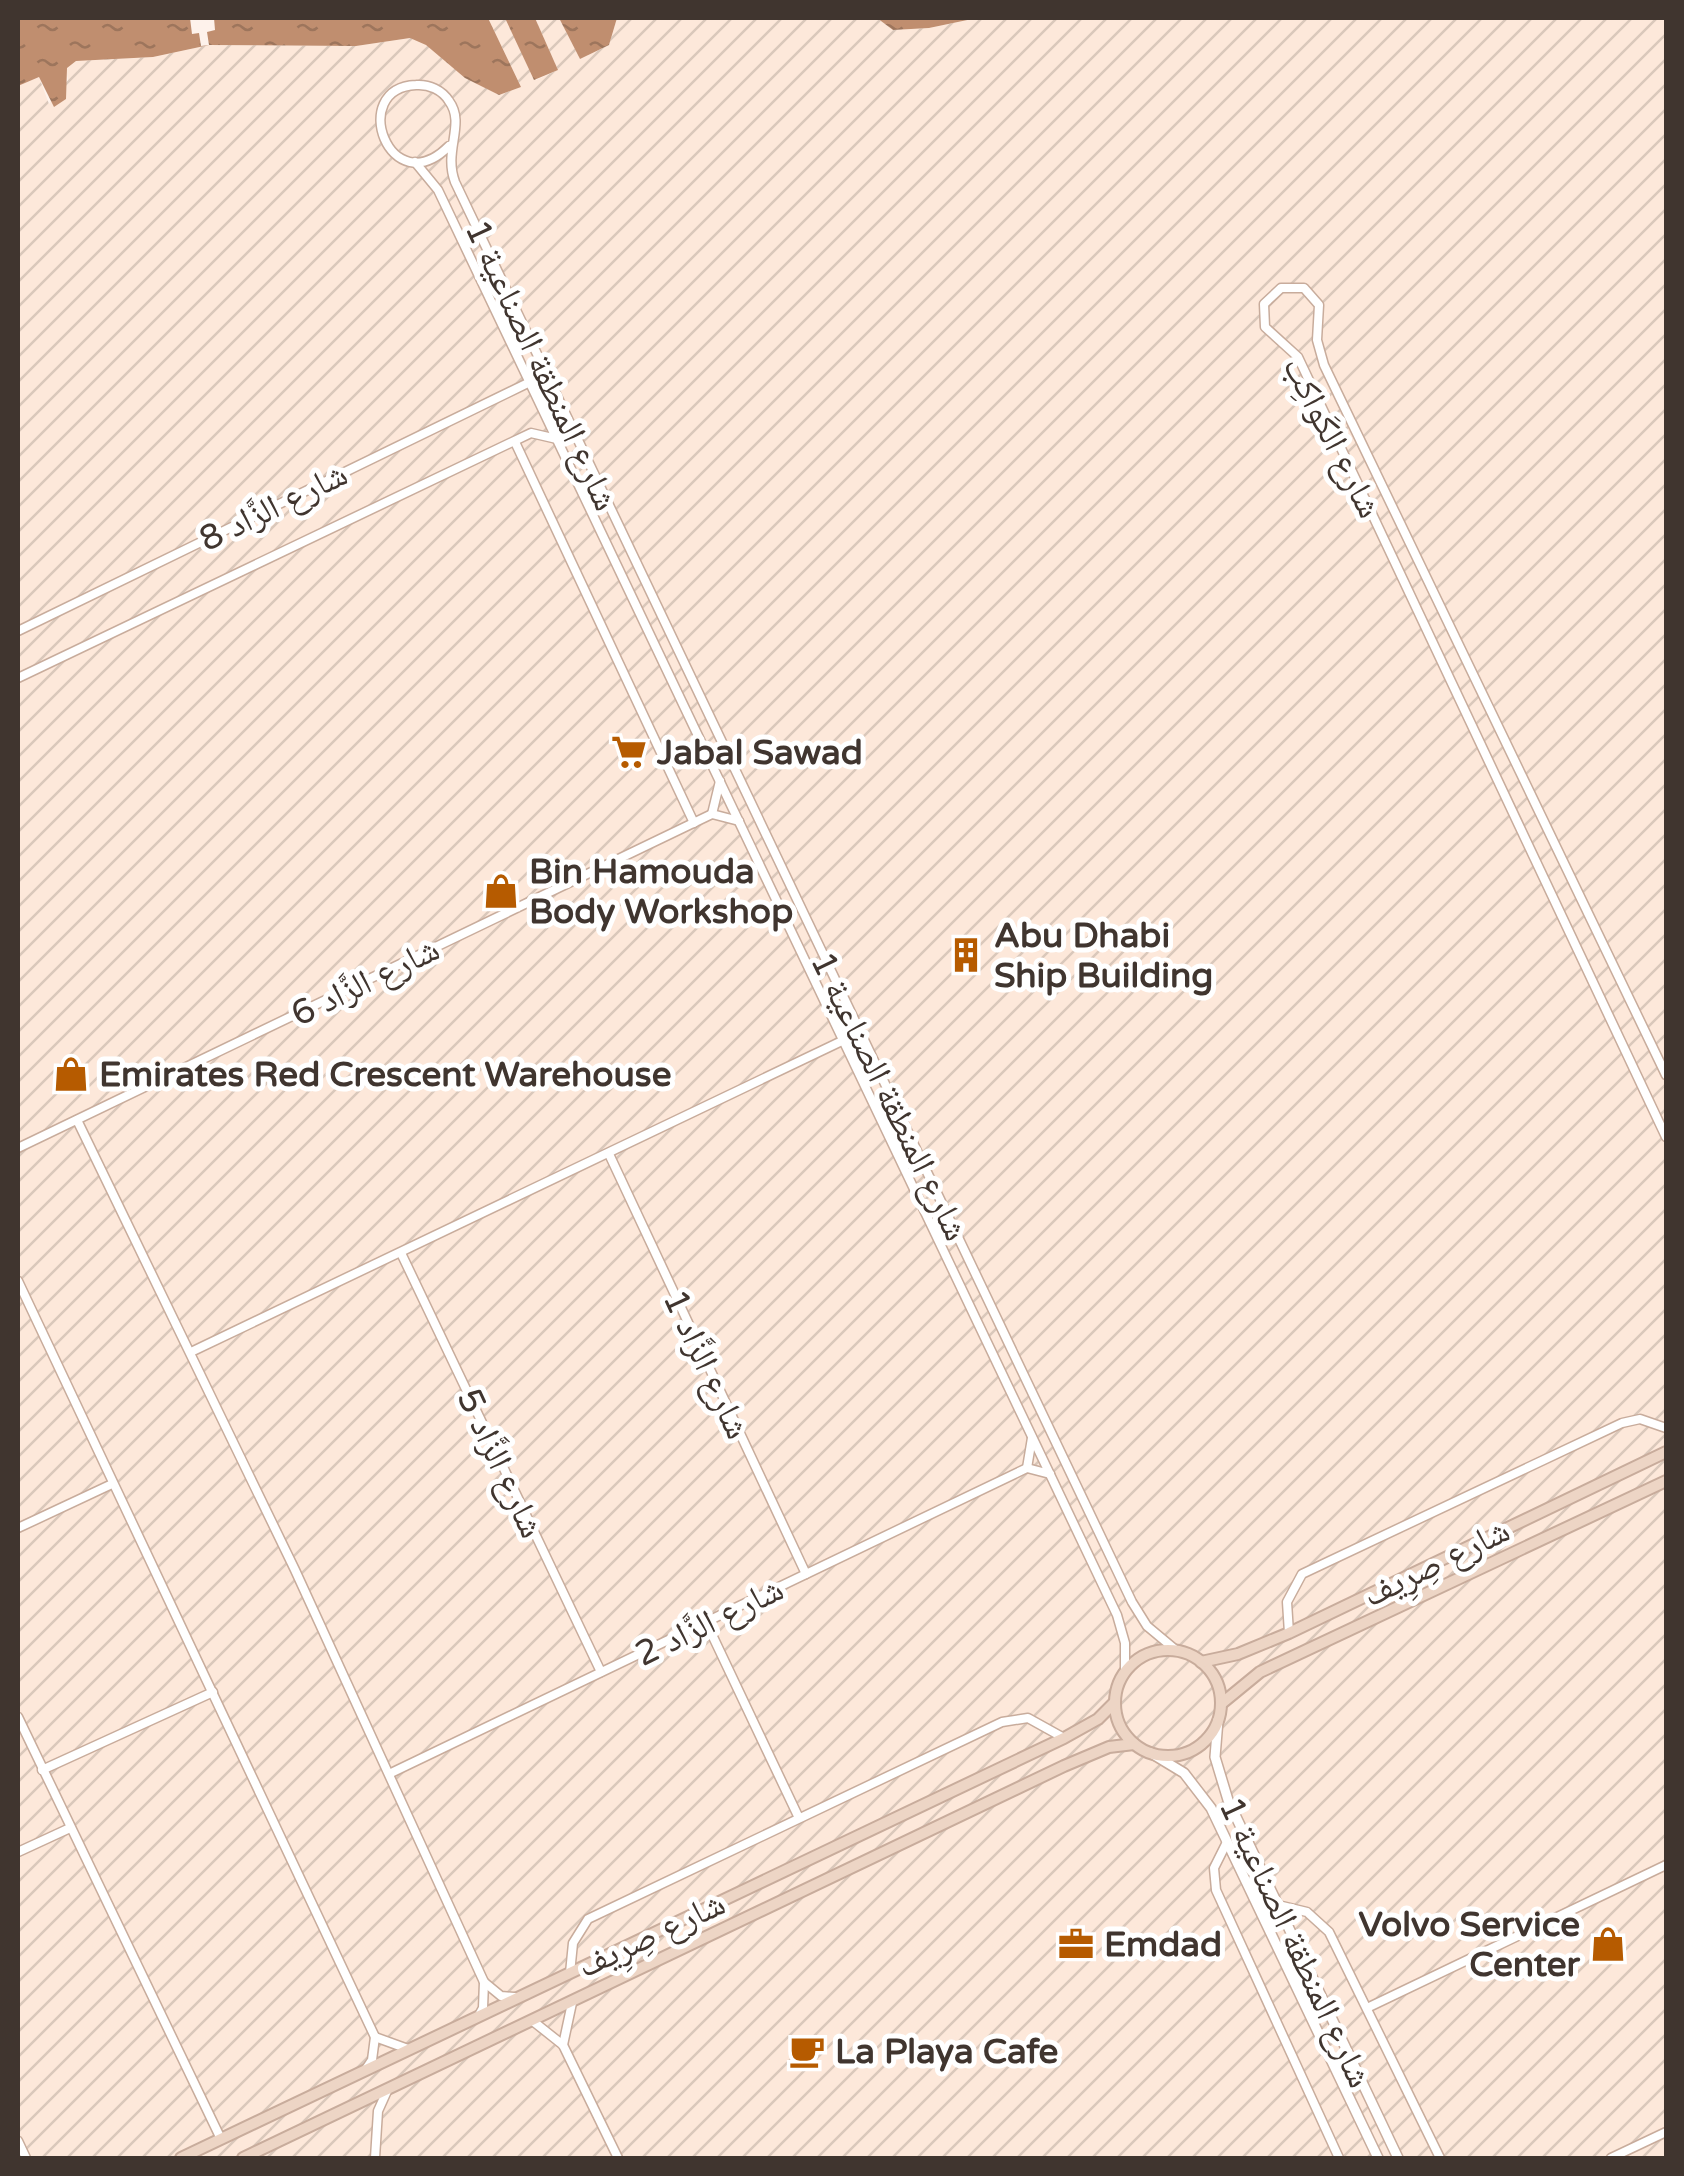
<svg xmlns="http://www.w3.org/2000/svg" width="1684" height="2176" font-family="'Varela Round','Noto Naskh Arabic',sans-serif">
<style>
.industrial{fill:url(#industrial-furrows)}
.water{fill:url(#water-ripples)}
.pier{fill:#fef2eb}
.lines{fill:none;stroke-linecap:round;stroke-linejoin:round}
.minor-casing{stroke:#c8ac9c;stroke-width:11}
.tertiary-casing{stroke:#c8ac9c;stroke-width:12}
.secondary-casing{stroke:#c8ac9c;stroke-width:14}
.minor{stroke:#fff;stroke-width:8}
.tertiary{stroke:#fff;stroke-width:9}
.secondary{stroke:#edd5c5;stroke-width:10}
.labels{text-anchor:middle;stroke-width:10;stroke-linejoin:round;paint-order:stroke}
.street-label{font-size:35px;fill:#40352f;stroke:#fff}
.poi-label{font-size:35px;font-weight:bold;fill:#40352f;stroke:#fff;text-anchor:start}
</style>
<defs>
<pattern id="industrial-furrows" width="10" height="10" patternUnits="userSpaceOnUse" patternTransform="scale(2.5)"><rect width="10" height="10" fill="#fde8da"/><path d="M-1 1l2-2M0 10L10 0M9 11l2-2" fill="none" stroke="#dac8bb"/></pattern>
<pattern id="water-ripples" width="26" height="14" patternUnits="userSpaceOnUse" patternTransform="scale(2.5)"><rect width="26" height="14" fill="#c08e6f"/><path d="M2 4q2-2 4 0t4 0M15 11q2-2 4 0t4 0" fill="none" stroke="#9d755c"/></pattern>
</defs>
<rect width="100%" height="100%" fill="#fef2eb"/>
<path class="industrial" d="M 488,18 L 505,18 L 536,80 L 558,70 L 535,18 L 559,18 L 580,59 L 609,45 L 617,18 L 877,18 L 893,30 L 929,28 L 977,18 L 1666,18 L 1666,2158 L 18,2158 L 18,86 L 39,77 L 49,104 L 68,80 L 66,68 L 76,61 L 153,57 L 209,45 L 356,46 L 410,38 L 419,39 L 465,77 L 499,95 L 521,87 Z"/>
<g class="water">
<path d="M 18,18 L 488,18 L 521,87 L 499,95 L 465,78 L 426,45 L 410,38 L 356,46 L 209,45 L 153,57 L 76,61 L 67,68 L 66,99 L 54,107 L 39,77 L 18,86 Z"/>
<path d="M 505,18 L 535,18 L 558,70 L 534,80 Z"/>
<path d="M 559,18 L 617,18 L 609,45 L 580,59 Z"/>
<path d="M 877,18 L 977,18 L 929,28 L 893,30 Z"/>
</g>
<path class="pier" d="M 190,18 L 214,18 L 215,30 L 207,32 L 209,45 L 201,46 L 199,33 L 192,34 Z"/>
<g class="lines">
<defs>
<g id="minor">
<path d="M 449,146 C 390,205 347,88 416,85 C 429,84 442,90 449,101 C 466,124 443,150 455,182 L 1132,1602 L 1147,1626 L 1177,1651"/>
<path d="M 415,162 L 438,190 L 1117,1615 L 1125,1643 L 1125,1672"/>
<path d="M 515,442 L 694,823"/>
<path d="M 18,631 L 530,382"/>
<path d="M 18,678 L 531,433 L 557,439"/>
<path d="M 712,814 L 720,781"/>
<path d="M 1666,1075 L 1324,365 L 1317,340 L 1319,305 L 1304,288 L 1281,288 L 1264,304 L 1265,327 L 1298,357 L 1666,1137"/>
<path d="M 77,1120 L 295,1570 L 484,1982 L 483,2008 L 478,2017"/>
<path d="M 18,1148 L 712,814 L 739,821"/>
<path d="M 609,1154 L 806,1574"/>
<path d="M 401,1253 L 601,1672"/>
<path d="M 18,1281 L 375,2037 L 372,2060 L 366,2069"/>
<path d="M 191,1352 L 844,1040"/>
<path d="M 1027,1468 L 1032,1438"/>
<path d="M 18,1528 L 112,1484"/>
<path d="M 706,1622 L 798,1816"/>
<path d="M 1289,1633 L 1287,1602 L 1302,1574 L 1622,1423 L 1640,1419 L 1666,1428"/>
<path d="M 18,1717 L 221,2139"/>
<path d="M 42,1770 L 213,1692"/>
<path d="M 391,1773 L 1027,1468 L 1050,1474"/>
<path d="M 1227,1842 L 1214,1868 L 1216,1890 L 1339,2158"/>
<path d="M 18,1852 L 70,1828"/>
<path d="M 1278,1905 L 1307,1912 L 1329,1932 L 1440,2158"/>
<path d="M 570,1973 L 573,1943 L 588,1919 L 1002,1722 L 1028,1718 L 1064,1738"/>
<path d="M 484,1982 L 501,1996 L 514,1997"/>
<path d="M 1367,2008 L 1666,1865"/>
<path d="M 534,2022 L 563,2045 L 618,2158"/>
<path d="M 375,2037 L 408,2049"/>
<path d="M 563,2045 L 572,2003"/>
<path d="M 18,2141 L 26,2158"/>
<path d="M 375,2158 L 378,2111 L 387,2091"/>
<path d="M 1611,2158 L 1666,2132"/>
</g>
<g id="tertiary">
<path d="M 1218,1720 L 1215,1757 L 1228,1800 L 1398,2158"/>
<path d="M 1151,1753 L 1184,1773 L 1211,1808 L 1378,2158"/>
</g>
<g id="secondary">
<circle cx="1168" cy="1703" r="53"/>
<path d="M 1201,1662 L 1238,1654 L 1289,1633 L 1666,1452"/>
<path d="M 1221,1704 L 1260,1672 L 1666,1481"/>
<path d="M 181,2158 L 1064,1738 L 1098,1719 L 1115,1702"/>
<path d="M 243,2158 L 1064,1766 L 1109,1747 L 1134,1744"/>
</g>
</defs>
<use href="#minor" class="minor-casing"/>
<use href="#tertiary" class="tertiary-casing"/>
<use href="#secondary" class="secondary-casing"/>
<use href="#minor" class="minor"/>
<use href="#tertiary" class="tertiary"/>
<use href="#secondary" class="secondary"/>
</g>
<defs>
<symbol id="supermarket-bare" viewBox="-9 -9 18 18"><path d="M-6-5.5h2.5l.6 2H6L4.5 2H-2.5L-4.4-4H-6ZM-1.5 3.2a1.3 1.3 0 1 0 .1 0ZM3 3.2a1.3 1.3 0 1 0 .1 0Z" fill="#b65b00" stroke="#fff" stroke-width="2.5" paint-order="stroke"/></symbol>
<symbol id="shop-bare" viewBox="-9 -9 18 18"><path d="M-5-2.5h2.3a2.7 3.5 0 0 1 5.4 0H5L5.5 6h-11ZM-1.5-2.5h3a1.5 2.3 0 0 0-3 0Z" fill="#b65b00" stroke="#fff" stroke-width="2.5" paint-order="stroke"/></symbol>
<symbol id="building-bare" viewBox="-9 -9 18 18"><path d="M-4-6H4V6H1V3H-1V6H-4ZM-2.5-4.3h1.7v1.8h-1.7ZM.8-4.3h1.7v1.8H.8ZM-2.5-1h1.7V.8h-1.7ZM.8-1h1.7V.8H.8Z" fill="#b65b00" stroke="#fff" stroke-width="2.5" paint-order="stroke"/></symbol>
<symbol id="office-bare" viewBox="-9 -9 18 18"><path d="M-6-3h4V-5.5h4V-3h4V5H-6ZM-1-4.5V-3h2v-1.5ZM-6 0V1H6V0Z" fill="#b65b00" stroke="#fff" stroke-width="2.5" paint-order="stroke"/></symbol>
<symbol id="cafe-bare" viewBox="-9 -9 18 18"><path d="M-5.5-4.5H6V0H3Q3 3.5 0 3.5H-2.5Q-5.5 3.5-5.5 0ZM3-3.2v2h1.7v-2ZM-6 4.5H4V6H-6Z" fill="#b65b00" stroke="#fff" stroke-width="2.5" paint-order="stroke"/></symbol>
</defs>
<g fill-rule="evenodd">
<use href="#supermarket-bare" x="604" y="727" width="50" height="50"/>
<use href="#shop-bare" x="476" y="866" width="50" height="50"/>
<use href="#building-bare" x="941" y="930" width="50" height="50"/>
<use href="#shop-bare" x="46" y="1049" width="50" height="50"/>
<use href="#office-bare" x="1051" y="1919" width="50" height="50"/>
<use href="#shop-bare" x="1583" y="1919" width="50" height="50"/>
<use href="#cafe-bare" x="782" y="2026" width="50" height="50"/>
</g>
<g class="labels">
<g class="street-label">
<text transform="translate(542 365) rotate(65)" y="12">شارع المنطقة الصناعية 1</text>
<text transform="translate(1333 437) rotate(63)" y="12">شارع الكَواكِب</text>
<text transform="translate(273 506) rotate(-26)" y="12">شارع الزَّاد 8</text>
<text transform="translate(365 981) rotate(-26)" y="12">شارع الزَّاد 6</text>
<text transform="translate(890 1096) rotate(64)" y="12">شارع المنطقة الصناعية 1</text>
<text transform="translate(707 1364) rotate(65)" y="12">شارع الزَّاد 1</text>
<text transform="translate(501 1463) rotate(65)" y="12">شارع الزَّاد 5</text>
<text transform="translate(1436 1562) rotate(-26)" y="12">شارع صِرِيف</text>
<text transform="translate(709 1621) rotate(-26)" y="12">شارع الزَّاد 2</text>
<text transform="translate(651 1934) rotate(-25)" y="12">شارع صِرِيف</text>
<text transform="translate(1296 1942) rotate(65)" y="12">شارع المنطقة الصناعية 1</text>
</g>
<g class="poi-label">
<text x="657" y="764">Jabal Sawad</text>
<text x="529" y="883">Bin Hamouda<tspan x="529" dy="40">Body Workshop</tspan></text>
<text x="994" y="947">Abu Dhabi<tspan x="994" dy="40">Ship Building</tspan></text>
<text x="99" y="1086">Emirates Red Crescent Warehouse</text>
<text x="1580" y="1936" text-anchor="end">Volvo Service<tspan x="1580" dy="40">Center</tspan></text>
<text x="1104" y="1956">Emdad</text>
<text x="835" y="2063">La Playa Cafe</text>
</g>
</g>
<rect width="1684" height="2176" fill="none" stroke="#40352f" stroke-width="40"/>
</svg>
